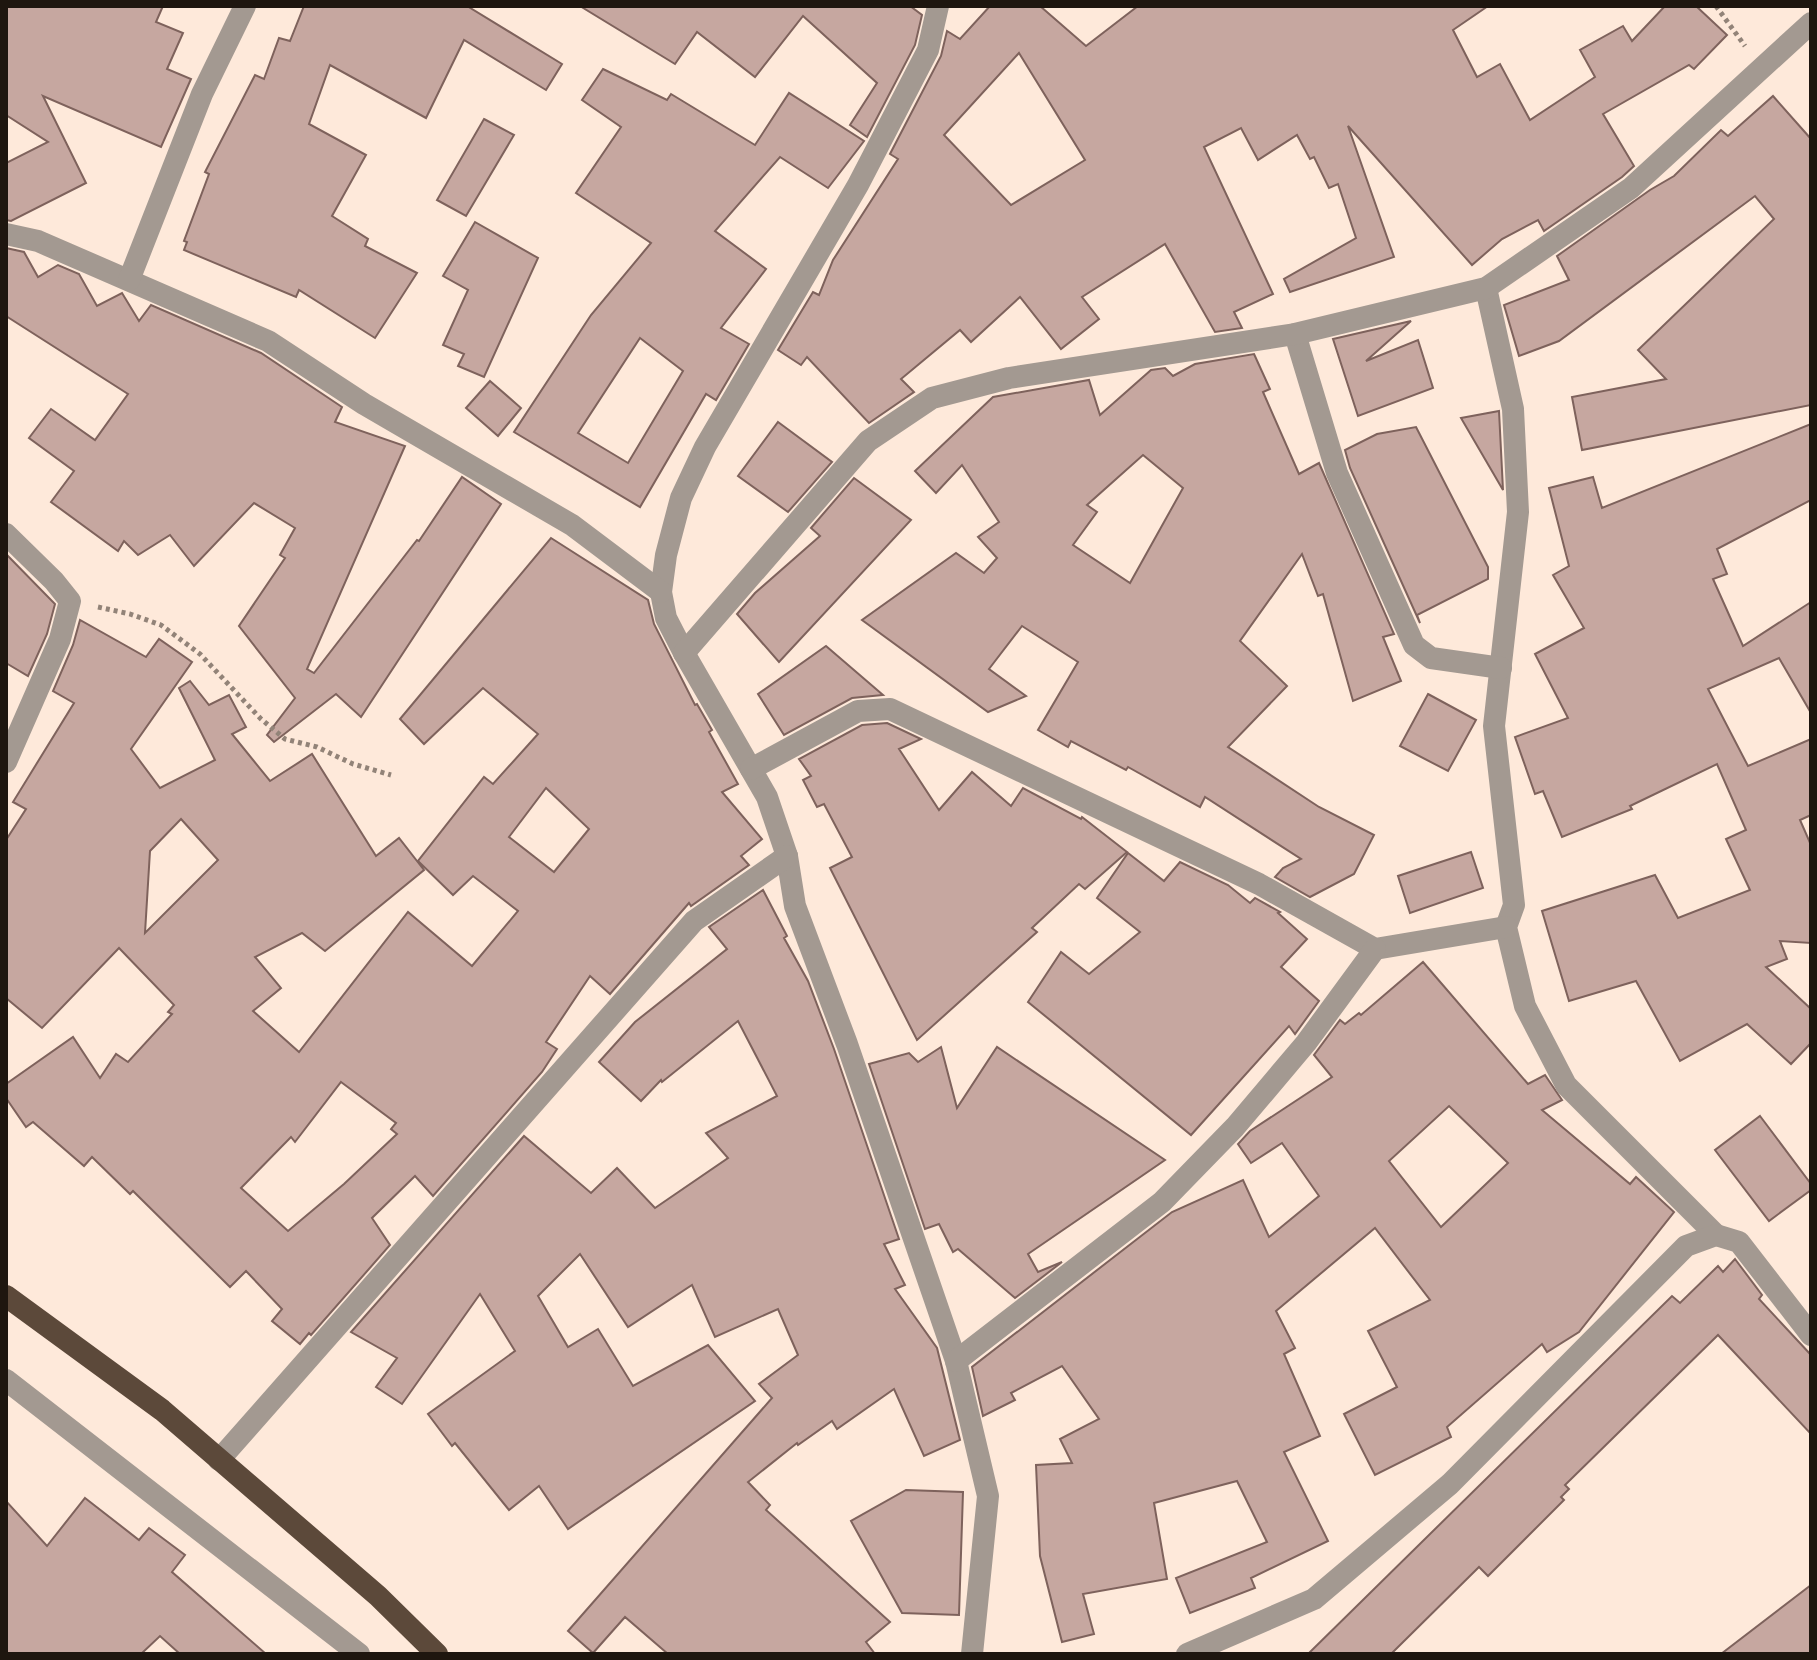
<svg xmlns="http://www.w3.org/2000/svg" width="1817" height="1660" font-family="Poppins,sans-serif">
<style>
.building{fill:#c6a7a0;stroke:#7e625c;stroke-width:2;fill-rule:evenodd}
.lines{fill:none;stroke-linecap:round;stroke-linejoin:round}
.path{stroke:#928378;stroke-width:5;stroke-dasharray:4 4;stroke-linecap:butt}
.minor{stroke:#a39991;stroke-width:22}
.trunk{stroke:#5c493a;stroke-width:22}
</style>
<rect width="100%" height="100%" fill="#fee9da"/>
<g class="building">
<path d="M 6,6 L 163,6 L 156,22 L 183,33 L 167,69 L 191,79 L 161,147 L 43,96 L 86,183 L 11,221 L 6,220 L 6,163 L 48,142 L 6,115 Z"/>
<path d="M 304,6 L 467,6 L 562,64 L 546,90 L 464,40 L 426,118 L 330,65 L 309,124 L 366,155 L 332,216 L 368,239 L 365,246 L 417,273 L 375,338 L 299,290 L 296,297 L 184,250 L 187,242 L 184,241 L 209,174 L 205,172 L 255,75 L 264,79 L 279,38 L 290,41 Z"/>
<path d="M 580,6 L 910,6 L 922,15 L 915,45 L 867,137 L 850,125 L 877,83 L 803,16 L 755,77 L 697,32 L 675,64 Z"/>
<path d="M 990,6 L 1040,6 L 1086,46 L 1138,6 L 1488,6 L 1453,30 L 1477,77 L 1500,64 L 1530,120 L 1595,77 L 1580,50 L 1623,26 L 1632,41 L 1665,6 L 1696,6 L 1727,35 L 1694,69 L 1689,65 L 1603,114 L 1634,166 L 1622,177 L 1544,231 L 1538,220 L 1502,239 L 1472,265 L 1348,126 L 1394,257 L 1290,292 L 1284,279 L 1356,238 L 1338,184 L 1329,188 L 1314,157 L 1310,159 L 1297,135 L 1258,160 L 1241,128 L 1204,147 L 1273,294 L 1234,312 L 1242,328 L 1215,332 L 1165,244 L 1082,297 L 1099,319 L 1061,349 L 1020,297 L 971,342 L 960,330 L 901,379 L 914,392 L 869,423 L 807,357 L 801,365 L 778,350 L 813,292 L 819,295 L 833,260 L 898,159 L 890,154 L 941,56 L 947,31 L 960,39 ZM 1019,53 L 1085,160 L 1011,205 L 944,135 Z"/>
<path d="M 603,69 L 667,100 L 671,94 L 755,145 L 789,93 L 864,141 L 828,188 L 780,157 L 715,231 L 766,269 L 721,328 L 749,344 L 716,400 L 706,394 L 640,507 L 514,432 L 591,315 L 651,243 L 576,193 L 621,127 L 582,100 ZM 640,338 L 683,371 L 628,463 L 578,433 Z"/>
<path d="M 1773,96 L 1811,139 L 1811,405 L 1582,450 L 1572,397 L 1666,379 L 1638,350 L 1774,219 L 1755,196 L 1559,341 L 1519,356 L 1504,305 L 1569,280 L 1557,256 L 1650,190 L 1674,176 L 1721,130 L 1728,136 Z"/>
<path d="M 484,119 L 514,135 L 466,216 L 437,200 Z"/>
<path d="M 475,222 L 538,258 L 484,377 L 458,366 L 464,354 L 443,345 L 468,290 L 443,276 Z"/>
<path d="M 6,248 L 24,252 L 38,277 L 58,265 L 79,274 L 97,306 L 122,293 L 139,321 L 151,305 L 261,353 L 342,407 L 335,422 L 405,446 L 307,669 L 314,673 L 417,540 L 419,541 L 462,477 L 501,504 L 361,717 L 336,694 L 274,742 L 267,735 L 295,698 L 239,626 L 285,558 L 280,555 L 295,528 L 254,503 L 194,566 L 170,535 L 138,555 L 124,541 L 118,551 L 51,502 L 74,471 L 29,438 L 51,409 L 95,440 L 128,394 L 6,316 Z"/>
<path d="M 1411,321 L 1366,361 L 1418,340 L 1433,388 L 1358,416 L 1333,339 Z"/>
<path d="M 1254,354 L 1270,389 L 1263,392 L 1299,474 L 1319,463 L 1394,634 L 1383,637 L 1401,681 L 1353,701 L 1323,594 L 1318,596 L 1302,554 L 1240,641 L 1287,686 L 1228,747 L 1319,807 L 1374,835 L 1354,874 L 1310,897 L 1275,877 L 1283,868 L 1301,859 L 1205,797 L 1200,807 L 1128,767 L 1126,770 L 1071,741 L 1068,747 L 1038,730 L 1078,662 L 1022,626 L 989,669 L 1026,696 L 988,712 L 862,620 L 956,553 L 984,573 L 997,558 L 978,537 L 999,522 L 962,465 L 936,493 L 915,471 L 993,397 L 1089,380 L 1100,415 L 1151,370 L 1165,368 L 1173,376 L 1195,364 ZM 1143,455 L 1183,488 L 1130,583 L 1073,545 L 1097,512 L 1087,505 Z"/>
<path d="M 490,381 L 521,408 L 498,436 L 466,408 Z"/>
<path d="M 1499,411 L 1503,490 L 1461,418 Z"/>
<path d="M 778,422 L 832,462 L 788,512 L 738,476 Z"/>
<path d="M 1811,424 L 1811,500 L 1717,549 L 1727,574 L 1713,579 L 1743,646 L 1811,602 L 1811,713 L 1779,658 L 1708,689 L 1748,766 L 1811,739 L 1811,815 L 1800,820 L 1811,845 L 1811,943 L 1780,941 L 1787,959 L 1766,967 L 1811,1009 L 1811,1043 L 1791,1064 L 1747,1024 L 1680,1061 L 1636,981 L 1569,1001 L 1542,911 L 1655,875 L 1678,918 L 1750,890 L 1726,839 L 1746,830 L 1717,764 L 1630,806 L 1632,809 L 1562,837 L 1543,791 L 1535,794 L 1515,737 L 1568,718 L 1535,654 L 1584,628 L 1553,575 L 1569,566 L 1549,488 L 1593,477 L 1602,508 Z"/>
<path d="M 1416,427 L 1488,567 L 1488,579 L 1417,615 L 1420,623 L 1350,468 L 1345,450 L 1377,434 Z"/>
<path d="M 854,478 L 911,520 L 779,662 L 737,614 L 755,593 L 820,536 L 811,528 Z"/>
<path d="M 551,538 L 648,600 L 654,624 L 695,705 L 697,704 L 712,730 L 709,732 L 738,784 L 722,792 L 762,839 L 741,856 L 749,865 L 691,906 L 689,903 L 610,994 L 590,976 L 546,1042 L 557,1049 L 542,1072 L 433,1196 L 415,1176 L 372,1218 L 390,1245 L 311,1335 L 309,1333 L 300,1344 L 272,1321 L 282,1309 L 246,1271 L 230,1287 L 133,1191 L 130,1194 L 92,1157 L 84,1166 L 33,1122 L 26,1127 L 6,1098 L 6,1084 L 73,1037 L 100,1078 L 116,1054 L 128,1062 L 172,1014 L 168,1012 L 174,1005 L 119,948 L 42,1028 L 6,998 L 6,840 L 26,809 L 13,802 L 74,703 L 53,691 L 73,645 L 80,620 L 146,657 L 159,639 L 192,662 L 131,749 L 160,788 L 215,760 L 179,688 L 190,681 L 209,705 L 229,695 L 246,727 L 232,734 L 270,781 L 312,754 L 376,856 L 399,838 L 424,870 L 325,951 L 302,933 L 255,957 L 281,988 L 253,1011 L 299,1052 L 408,912 L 472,966 L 518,911 L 473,876 L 453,895 L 418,861 L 484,777 L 493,784 L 538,734 L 483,688 L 424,744 L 400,719 ZM 546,788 L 589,829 L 554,872 L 509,837 ZM 181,819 L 218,860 L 145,933 L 150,851 ZM 341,1082 L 396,1123 L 391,1129 L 397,1134 L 344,1184 L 288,1231 L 241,1188 L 291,1137 L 295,1142 Z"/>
<path d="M 6,554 L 55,604 L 47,634 L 28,676 L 6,663 Z"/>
<path d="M 826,646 L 883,695 L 852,698 L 784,735 L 758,694 Z"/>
<path d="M 1428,694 L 1476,720 L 1448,771 L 1400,746 Z"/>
<path d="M 887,723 L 921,739 L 899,749 L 939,810 L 972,772 L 1011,806 L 1023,788 L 1081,819 L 1082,817 L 1127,852 L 1085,889 L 1079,884 L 1032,928 L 1037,932 L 917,1040 L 830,868 L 852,857 L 824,804 L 817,807 L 803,780 L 811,776 L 799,759 L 862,725 Z"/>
<path d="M 1471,852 L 1483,888 L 1410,913 L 1398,876 Z"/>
<path d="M 1128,853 L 1164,881 L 1180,862 L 1228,885 L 1250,903 L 1255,898 L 1280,912 L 1278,913 L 1307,939 L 1281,967 L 1319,1001 L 1295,1034 L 1289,1026 L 1191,1135 L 1028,1002 L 1061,952 L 1089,974 L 1140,932 L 1097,898 Z"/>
<path d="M 763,890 L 787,936 L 784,938 L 808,981 L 834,1049 L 899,1239 L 884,1244 L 905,1285 L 895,1289 L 937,1348 L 960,1440 L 924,1456 L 894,1389 L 837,1429 L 832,1421 L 798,1445 L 797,1443 L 748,1482 L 770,1505 L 766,1510 L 890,1622 L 866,1642 L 875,1654 L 668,1654 L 625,1617 L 593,1653 L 568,1631 L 772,1398 L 759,1384 L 798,1355 L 778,1309 L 715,1337 L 692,1285 L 628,1327 L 580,1254 L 538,1296 L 568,1347 L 598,1329 L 633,1386 L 708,1345 L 755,1401 L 568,1529 L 539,1486 L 509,1510 L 455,1443 L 452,1446 L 428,1414 L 515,1351 L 480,1294 L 402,1404 L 376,1387 L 397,1358 L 351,1332 L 524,1136 L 591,1193 L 617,1168 L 655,1208 L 728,1158 L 706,1133 L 777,1096 L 738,1021 L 662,1082 L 661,1080 L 641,1101 L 599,1062 L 635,1022 L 727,949 L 709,927 Z"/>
<path d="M 1423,962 L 1528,1084 L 1545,1075 L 1562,1100 L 1542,1110 L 1630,1184 L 1636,1177 L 1674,1212 L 1579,1332 L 1547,1352 L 1542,1344 L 1447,1427 L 1451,1437 L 1375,1475 L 1344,1414 L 1397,1387 L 1368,1331 L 1430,1300 L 1375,1228 L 1276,1311 L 1295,1348 L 1284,1354 L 1320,1436 L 1284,1452 L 1328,1541 L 1251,1578 L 1255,1588 L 1190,1613 L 1176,1578 L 1267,1542 L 1237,1481 L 1154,1503 L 1167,1579 L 1083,1594 L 1094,1634 L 1062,1642 L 1040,1556 L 1036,1465 L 1072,1463 L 1060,1439 L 1099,1419 L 1062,1366 L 1011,1393 L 1015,1400 L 983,1416 L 972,1367 L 1172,1212 L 1243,1180 L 1269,1237 L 1319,1196 L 1282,1143 L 1251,1163 L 1238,1144 L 1250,1131 L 1332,1077 L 1314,1055 L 1340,1020 L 1345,1024 L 1359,1013 L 1361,1015 ZM 1449,1106 L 1508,1163 L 1441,1227 L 1389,1161 Z"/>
<path d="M 941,1047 L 957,1108 L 997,1047 L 1165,1160 L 1028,1254 L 1038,1272 L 1062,1262 L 1015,1298 L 958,1249 L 953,1252 L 939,1224 L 925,1229 L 869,1064 L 909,1053 L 918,1062 Z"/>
<path d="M 1760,1116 L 1811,1184 L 1811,1190 L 1769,1221 L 1715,1150 Z"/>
<path d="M 1735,1259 L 1762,1295 L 1759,1299 L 1811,1355 L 1811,1434 L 1718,1335 L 1565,1485 L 1569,1489 L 1561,1497 L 1564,1500 L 1488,1576 L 1479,1567 L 1391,1654 L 1308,1654 L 1672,1296 L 1680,1303 L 1718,1266 L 1723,1272 Z"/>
<path d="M 906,1490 L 963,1492 L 959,1615 L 902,1613 L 851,1521 Z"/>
<path d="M 85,1498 L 139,1540 L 149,1528 L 185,1555 L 172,1572 L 266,1654 L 180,1654 L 160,1636 L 141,1654 L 6,1654 L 6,1501 L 47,1546 Z"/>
<path d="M 1811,1585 L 1811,1654 L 1721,1654 Z"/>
</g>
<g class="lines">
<g class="path">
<path d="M 1716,6 L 1745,46"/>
<path d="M 98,607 L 130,614 L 161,625 L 200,654 L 261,719 L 285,739 L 317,747 L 353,764 L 391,775"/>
</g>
<g class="minor">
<path d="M 938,6 L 928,50 L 858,185 L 705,447 L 681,498 L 666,555 L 661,592 L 666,618 L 684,653 L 767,797 L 787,856 L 795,906 L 847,1044 L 956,1361 L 988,1496 L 972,1654"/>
<path d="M 6,234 L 38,241 L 268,341 L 364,404 L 572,525 L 661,592"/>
<path d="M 129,280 L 202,94 L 245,6"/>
<path d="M 1486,288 L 1513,409 L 1518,512 L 1494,726 L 1514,905 L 1506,927 L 1525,1006 L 1566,1085 L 1716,1235"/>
<path d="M 1295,334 L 1337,473 L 1414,645 L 1431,658 L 1501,668"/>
<path d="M 6,534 L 54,581 L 70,601 L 60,639 L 6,762"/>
<path d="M 684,653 L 868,441 L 932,398 L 1009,378 L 1295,334 L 1486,288 L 1631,188 L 1811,23"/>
<path d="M 751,769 L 858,711 L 890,709 L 1259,884 L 1375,949 L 1506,927"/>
<path d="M 956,1361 L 1162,1202 L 1235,1127 L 1306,1043 L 1375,949"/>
<path d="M 6,1380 L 359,1654"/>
<path d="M 219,1460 L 694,921 L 787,856"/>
<path d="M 1187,1654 L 1314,1599 L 1450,1484 L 1686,1246 L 1716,1235 L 1739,1242 L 1811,1335"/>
</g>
<path class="trunk" d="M 6,1296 L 162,1410 L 378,1596 L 437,1654"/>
</g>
<rect width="1817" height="1660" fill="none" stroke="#1e160f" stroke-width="16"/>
</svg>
